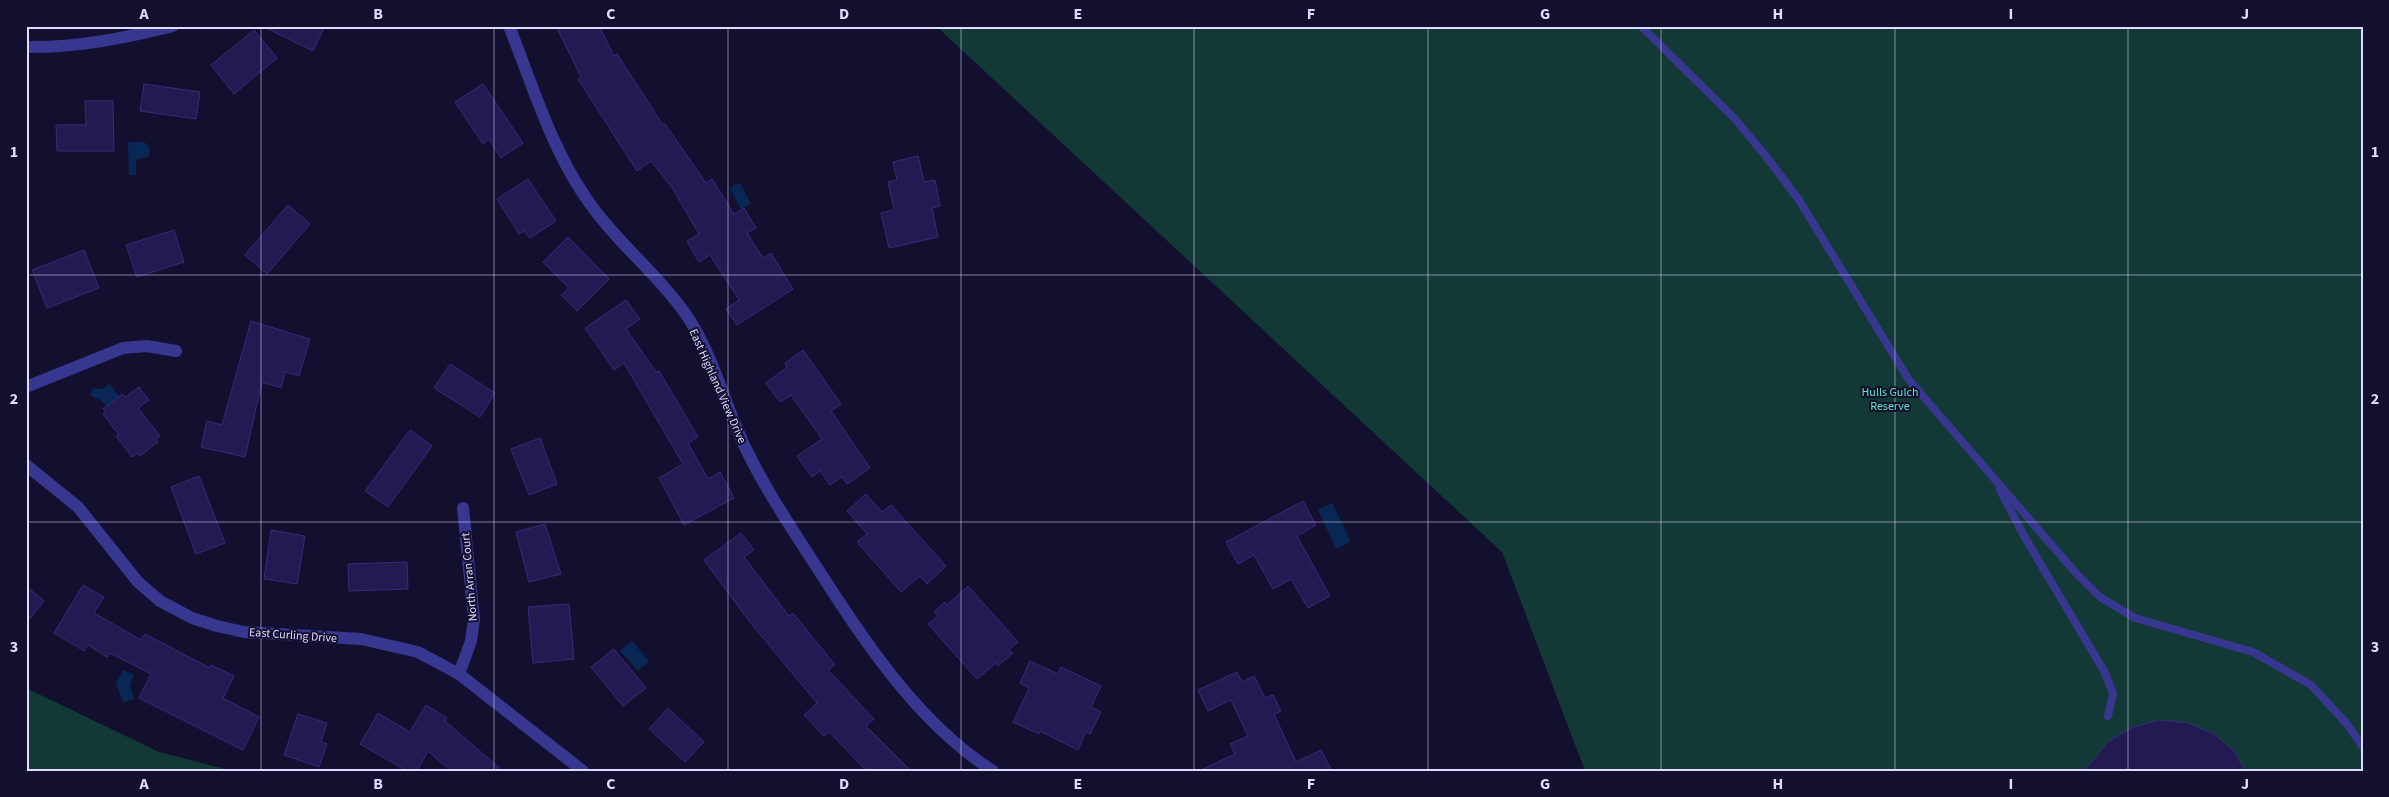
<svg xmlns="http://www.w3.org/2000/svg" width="2389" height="797" font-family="'Source Sans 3',sans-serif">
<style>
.green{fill:#123935}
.water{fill:#082754}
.building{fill:#231a51;stroke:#372a7e}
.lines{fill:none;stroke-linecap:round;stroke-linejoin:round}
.lane{stroke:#373790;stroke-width:8}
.street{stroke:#373790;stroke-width:12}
.grid{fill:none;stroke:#dfdcff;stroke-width:1;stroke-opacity:0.55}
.labels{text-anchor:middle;stroke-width:4;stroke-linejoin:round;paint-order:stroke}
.street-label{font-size:12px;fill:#dfdcff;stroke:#130f2e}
.park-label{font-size:12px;fill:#5deac1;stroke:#130f2e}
.neatline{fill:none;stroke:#dfdcff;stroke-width:2}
.grid-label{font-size:16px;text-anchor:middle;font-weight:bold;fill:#dfdcff}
</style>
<rect width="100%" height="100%" fill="#130f2e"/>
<g class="green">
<path d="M 936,26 L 2363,26 L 2363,771 L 1585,771 L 1502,552 Z"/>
<path d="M 26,688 L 159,752 L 233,771 L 26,771 Z"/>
</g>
<g class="water">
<path d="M 128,142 L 144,142 L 149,146 L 149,156 L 136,160 L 136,175 L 129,175 Z"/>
<path d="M 736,183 L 737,185 L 740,183 L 751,204 L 741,209 L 730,189 Z"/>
<path d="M 110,384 L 124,403 L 111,413 L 102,401 L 90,395 L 93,388 L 102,389 Z"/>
<path d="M 1332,503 L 1351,542 L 1336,549 L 1318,510 Z"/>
<path d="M 632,641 L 649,661 L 638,671 L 620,651 Z"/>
<path d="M 123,670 L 134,675 L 130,685 L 134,699 L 123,703 L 116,683 Z"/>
</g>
<g class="building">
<path d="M 262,26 L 325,26 L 313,51 Z"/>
<path d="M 556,26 L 599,26 L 614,56 L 617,54 L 663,125 L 665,124 L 706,183 L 712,179 L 734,214 L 744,208 L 756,228 L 747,233 L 763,258 L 771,253 L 793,289 L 737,325 L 726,309 L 739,300 L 710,255 L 699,262 L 687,241 L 699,234 L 673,189 L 651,161 L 637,171 L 578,79 L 581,77 Z"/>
<path d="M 254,30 L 277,58 L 234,94 L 211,65 Z"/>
<path d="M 144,84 L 200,92 L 196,119 L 140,111 Z"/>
<path d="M 483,84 L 523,143 L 501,158 L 489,139 L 483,144 L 455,102 Z"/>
<path d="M 85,101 L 113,101 L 114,151 L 57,151 L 56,125 L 86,125 Z"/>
<path d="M 918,156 L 924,182 L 935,180 L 940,206 L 932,208 L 938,237 L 889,248 L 881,213 L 894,210 L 888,182 L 897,180 L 893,162 Z"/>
<path d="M 528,179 L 556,221 L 530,238 L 524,231 L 519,234 L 497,199 Z"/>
<path d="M 288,205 L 310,224 L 267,274 L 245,255 Z"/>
<path d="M 174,230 L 184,262 L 137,277 L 126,245 Z"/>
<path d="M 568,237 L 609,279 L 577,311 L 561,295 L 569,288 L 543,262 Z"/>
<path d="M 84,250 L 99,288 L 47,308 L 32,270 Z"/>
<path d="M 626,300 L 640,319 L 626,329 L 656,372 L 659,371 L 698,437 L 688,443 L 708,479 L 720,472 L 734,498 L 684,525 L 659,478 L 683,464 L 624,363 L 614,370 L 585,328 Z"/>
<path d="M 251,321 L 310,339 L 299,376 L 285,372 L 281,388 L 262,382 L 245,457 L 201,447 L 207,421 L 222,425 Z"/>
<path d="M 803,350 L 841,404 L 831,411 L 870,468 L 847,484 L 842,477 L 830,485 L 820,471 L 812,477 L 797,456 L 822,439 L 791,395 L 780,402 L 766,383 L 787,367 L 785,363 Z"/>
<path d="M 450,364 L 495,393 L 480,417 L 434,388 Z"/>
<path d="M 139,387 L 149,400 L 138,408 L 160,436 L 156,439 L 158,442 L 140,456 L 138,453 L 132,457 L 116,436 L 119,435 L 103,414 L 106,412 L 103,409 L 122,394 L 125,397 Z"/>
<path d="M 410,430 L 432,446 L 388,507 L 365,491 Z"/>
<path d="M 540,438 L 557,484 L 529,495 L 511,449 Z"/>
<path d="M 199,476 L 225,543 L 196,554 L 171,487 Z"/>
<path d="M 866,494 L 882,512 L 891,505 L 946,566 L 927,584 L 920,576 L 901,592 L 857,542 L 867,534 L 847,511 Z"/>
<path d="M 1303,501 L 1316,525 L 1297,536 L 1330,596 L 1308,608 L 1291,579 L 1273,589 L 1254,555 L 1238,564 L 1226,542 Z"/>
<path d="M 545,524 L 561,574 L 529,582 L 516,532 Z"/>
<path d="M 271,530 L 305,536 L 297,584 L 264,579 Z"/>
<path d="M 741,533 L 754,550 L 744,557 L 789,616 L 793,613 L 835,665 L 828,670 L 874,719 L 866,726 L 911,771 L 867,771 L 829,732 L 824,736 L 804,715 L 817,703 L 749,621 L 704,560 Z"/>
<path d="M 407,562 L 408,589 L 349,591 L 348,564 Z"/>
<path d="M 83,585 L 104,597 L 94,613 L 141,640 L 145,634 L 210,668 L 211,665 L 234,676 L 223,698 L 259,717 L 243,750 L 139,698 L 151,674 L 110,653 L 107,657 L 88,645 L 84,651 L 54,633 Z"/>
<path d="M 26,586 L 44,601 L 26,623 Z"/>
<path d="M 968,586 L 1018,642 L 1009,650 L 1013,653 L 998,666 L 996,663 L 977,679 L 928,624 L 938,616 L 934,612 L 945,602 L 947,605 Z"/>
<path d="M 569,604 L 574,659 L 533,663 L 528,607 Z"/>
<path d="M 614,649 L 646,688 L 623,706 L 591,667 Z"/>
<path d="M 1030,661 L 1058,674 L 1061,667 L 1101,686 L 1091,707 L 1101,712 L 1090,734 L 1086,732 L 1078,750 L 1040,731 L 1039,734 L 1013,722 L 1029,688 L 1020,683 Z"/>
<path d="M 1237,672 L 1242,682 L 1254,676 L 1265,698 L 1273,695 L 1281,711 L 1274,714 L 1296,762 L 1321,750 L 1332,771 L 1199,771 L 1235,754 L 1230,744 L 1248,736 L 1231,700 L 1208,711 L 1198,690 Z"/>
<path d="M 426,705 L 447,718 L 445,721 L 503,771 L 451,771 L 428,751 L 417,771 L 407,771 L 360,744 L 378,713 L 410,732 Z"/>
<path d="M 668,708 L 704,742 L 685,762 L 649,729 Z"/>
<path d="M 298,714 L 327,723 L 321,742 L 327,744 L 319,767 L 284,755 Z"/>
<path d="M 2160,720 L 2188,723 L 2214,734 L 2235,752 L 2245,771 L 2084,771 L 2109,741 L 2133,727 Z"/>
</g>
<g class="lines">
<g class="lane">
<path d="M 1641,26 L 1735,119 L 1765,155 L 1799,200 L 1909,380 L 2075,572 L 2100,597 L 2135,618 L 2253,652 L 2311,685 L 2347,724 L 2363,747"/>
<path d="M 2000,490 L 2024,536 L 2104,671 L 2113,693 L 2108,716"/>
</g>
<g class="street">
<path d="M 509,26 C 531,81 551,147 584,195 C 614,241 659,274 689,319 C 715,360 726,409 747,451 C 766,490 789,524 812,560 C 861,636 915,721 993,771"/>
<path d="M 26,47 C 76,48 125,38 173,26"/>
<path d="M 26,387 L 123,348 L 147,346 L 176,351"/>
<path d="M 26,465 L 78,507 L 138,582 L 160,601 L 192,618 L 217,626 L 244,632 L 361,639 L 418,652 L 459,674 L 583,771"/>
<path d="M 459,674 L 471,641 L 474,619 L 463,508"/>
</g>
</g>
<path class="grid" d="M 261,26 L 261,771M 494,26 L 494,771M 728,26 L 728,771M 961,26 L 961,771M 1194,26 L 1194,771M 1428,26 L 1428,771M 1661,26 L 1661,771M 1895,26 L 1895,771M 2128,26 L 2128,771M 26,275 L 2363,275M 26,522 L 2363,522"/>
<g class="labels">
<g class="street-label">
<text transform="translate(718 386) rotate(66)" y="4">East Highland View Drive</text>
<text transform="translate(469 577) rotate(-95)" y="4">North Arran Court</text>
<text transform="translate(293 635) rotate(4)" y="4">East Curling Drive</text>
</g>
<g class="park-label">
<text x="1890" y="396">Hulls Gulch<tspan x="1890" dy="14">Reserve</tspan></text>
</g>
</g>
<rect width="2389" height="797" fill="none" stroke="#130f2e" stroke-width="55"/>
<rect x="28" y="28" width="2334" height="742" class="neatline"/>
<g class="grid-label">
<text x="144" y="19">A</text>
<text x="378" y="19">B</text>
<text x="611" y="19">C</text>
<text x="844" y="19">D</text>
<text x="1078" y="19">E</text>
<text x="1311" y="19">F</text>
<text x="1545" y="19">G</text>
<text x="1778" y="19">H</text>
<text x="2011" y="19">I</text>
<text x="2245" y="19">J</text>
<text x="14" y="157">1</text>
<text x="2375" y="157">1</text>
<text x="14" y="404">2</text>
<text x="2375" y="404">2</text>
<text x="14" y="652">3</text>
<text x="2375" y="652">3</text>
<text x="144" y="789">A</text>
<text x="378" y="789">B</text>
<text x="611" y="789">C</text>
<text x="844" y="789">D</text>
<text x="1078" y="789">E</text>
<text x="1311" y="789">F</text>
<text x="1545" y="789">G</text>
<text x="1778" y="789">H</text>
<text x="2011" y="789">I</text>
<text x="2245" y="789">J</text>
</g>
</svg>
